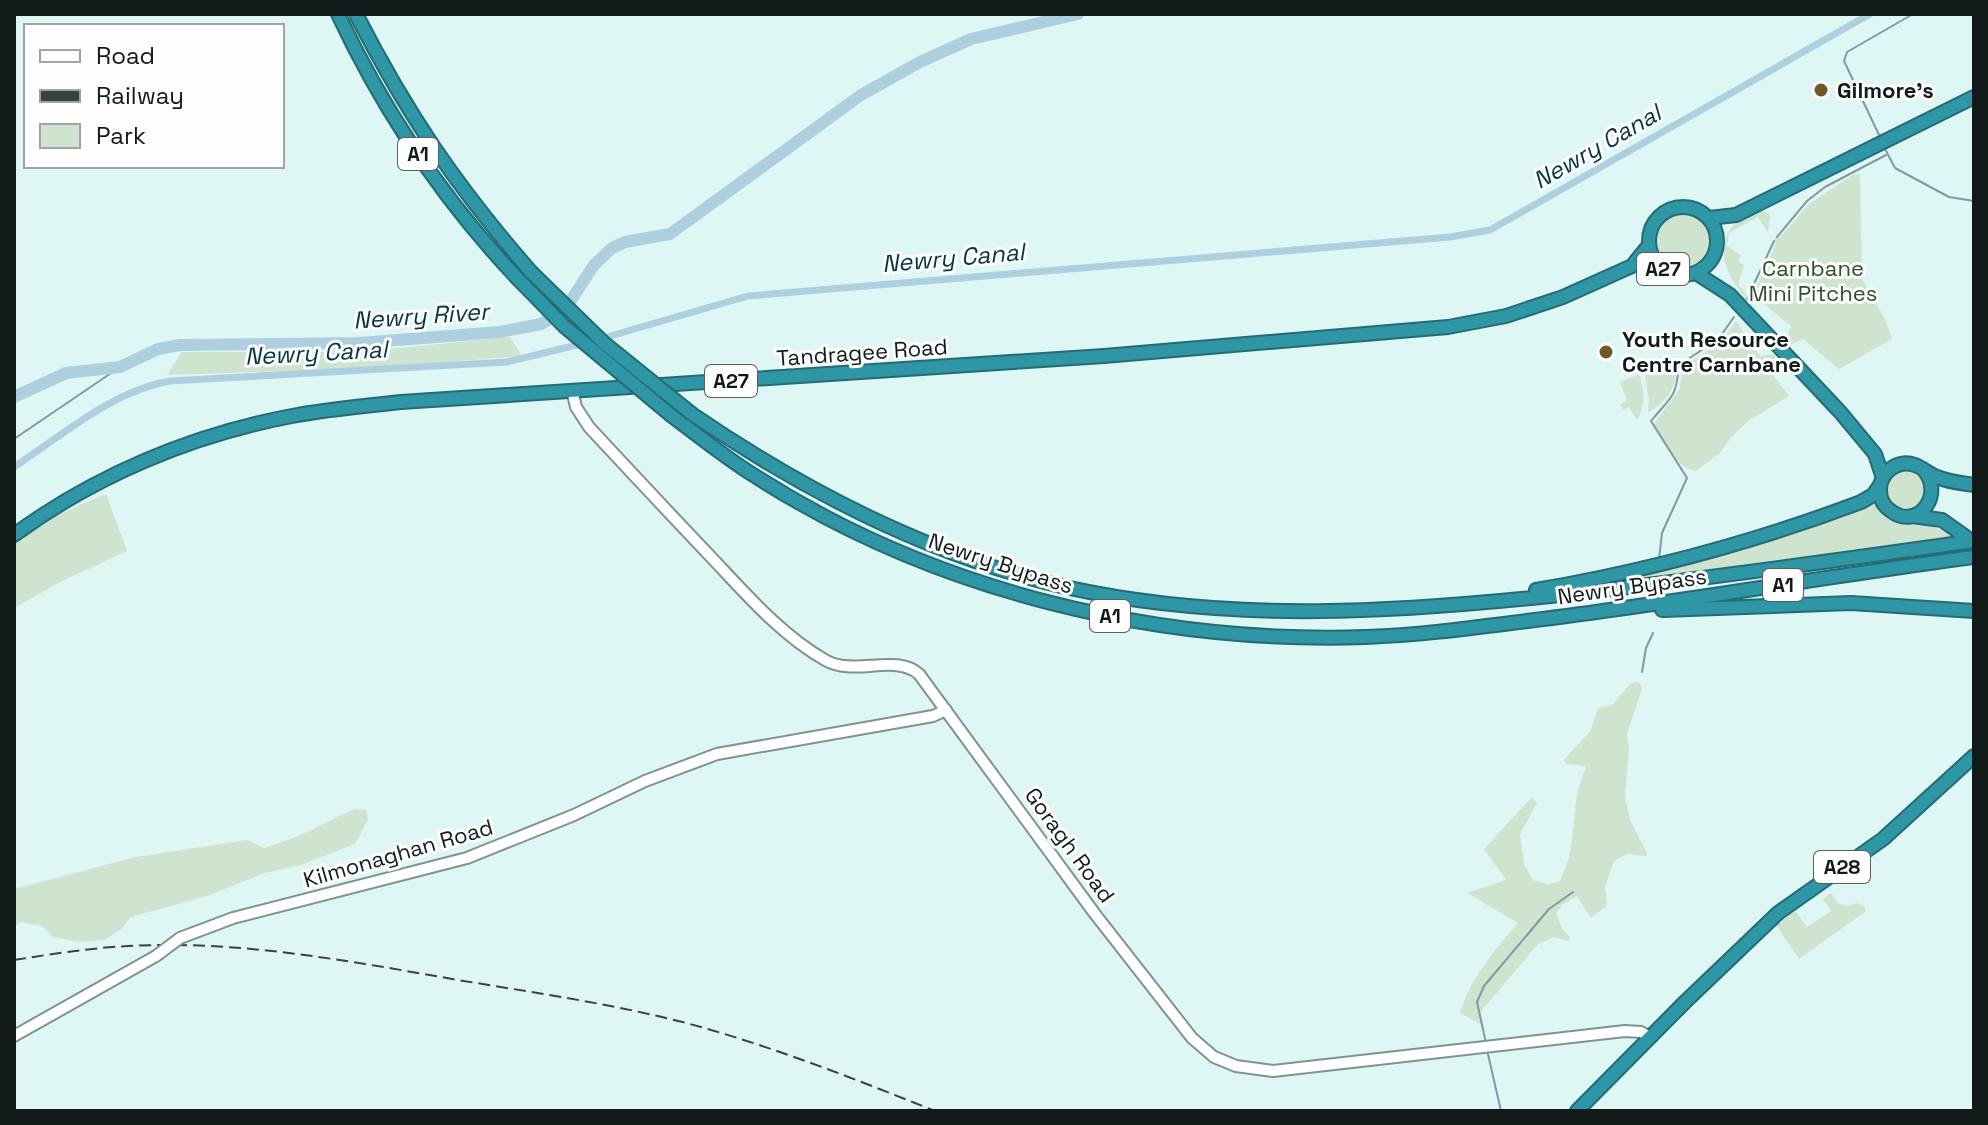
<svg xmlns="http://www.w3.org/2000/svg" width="1988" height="1125" font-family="'Space Grotesk',sans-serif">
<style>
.green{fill:#cfe4ce}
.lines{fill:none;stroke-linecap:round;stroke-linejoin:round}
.stream{stroke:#7f99a4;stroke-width:2}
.canal{stroke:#aecfe0;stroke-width:7}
.river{stroke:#aecfe0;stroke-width:12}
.secondary-casing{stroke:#7d9491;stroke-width:14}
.highway-casing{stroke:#246b74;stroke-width:16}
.secondary{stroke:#fff;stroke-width:10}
.highway{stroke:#2e96a5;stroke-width:12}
.rail{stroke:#374241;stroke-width:2;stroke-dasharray:12 6;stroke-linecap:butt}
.secondary-bridge-casing{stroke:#7d9491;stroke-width:14;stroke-linecap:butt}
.highway-bridge-casing{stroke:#246b74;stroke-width:16;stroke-linecap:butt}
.secondary-bridge{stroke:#fff;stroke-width:10}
.highway-bridge{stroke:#2e96a5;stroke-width:12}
.poi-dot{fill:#725629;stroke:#fefefe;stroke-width:3}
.labels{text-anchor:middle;stroke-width:6;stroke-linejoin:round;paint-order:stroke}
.shield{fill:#fefefe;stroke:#585e5e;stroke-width:2}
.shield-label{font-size:20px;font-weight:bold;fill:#111a19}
.poi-label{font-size:22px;font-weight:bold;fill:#111a19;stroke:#fefefe;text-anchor:start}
.park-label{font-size:22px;fill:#2b4f2b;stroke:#fefefe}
.street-label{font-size:22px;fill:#111a19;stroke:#fefefe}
.water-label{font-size:24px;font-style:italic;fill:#053446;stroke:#fefefe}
</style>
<rect width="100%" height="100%" fill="#def7f4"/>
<g class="green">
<path d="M 1854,174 L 1860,174 L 1862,279 L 1885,319 L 1892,339 L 1839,369 L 1803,339 L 1789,345 L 1785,341 L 1791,326 L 1753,295 L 1776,244 L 1774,238 L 1780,237 L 1809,204 Z"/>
<path d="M 1762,210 L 1770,215 L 1768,233 L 1758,217 L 1729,233 L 1727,246 L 1741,255 L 1738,261 L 1744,266 L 1738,284 L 1747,296 L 1745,297 C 1715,263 1713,224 1762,210 Z"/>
<circle cx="1683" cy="241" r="28"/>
<path d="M 1736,321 L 1760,356 L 1772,354 L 1776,357 L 1771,372 L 1789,396 L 1748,421 L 1731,437 L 1721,452 L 1696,471 C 1675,467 1663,441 1653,425 L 1680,388 L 1682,368 L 1723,339 Z"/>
<path d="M 510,337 L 522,356 L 367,368 L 167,375 L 182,352 L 319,352 L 400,348 Z"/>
<path d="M 1676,365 C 1677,390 1667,400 1648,413 L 1649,401 L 1645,375 Z"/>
<path d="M 1637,375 L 1640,376 C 1644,393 1646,405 1637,420 L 1629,407 L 1624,410 L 1620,405 L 1627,400 L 1620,382 Z"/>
<circle cx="1905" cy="488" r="21"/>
<path d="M 106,494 L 127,551 L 60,582 L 14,608 L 14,543 C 42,521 73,507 106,494 Z"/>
<path d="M 1869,503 L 1875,503 C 1895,533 1898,519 1924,524 C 1934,526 1945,532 1954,536 L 1593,585 Z"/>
<path d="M 1635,682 L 1640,683 L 1642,689 L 1627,734 L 1629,748 L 1625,797 L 1630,820 L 1647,853 L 1646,856 L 1627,854 L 1614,861 L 1605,887 L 1607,906 L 1591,918 L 1577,896 L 1562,905 L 1556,914 L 1563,930 L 1570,937 L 1569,941 L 1554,937 L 1538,944 L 1483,1009 L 1480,1015 L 1484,1026 L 1460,1013 C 1470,979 1495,949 1518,923 L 1467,893 L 1506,880 L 1484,849 L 1532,797 L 1537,803 L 1520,834 L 1524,864 L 1533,880 L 1547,884 L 1559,882 C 1580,847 1568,804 1586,768 L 1585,766 L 1566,764 L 1564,760 L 1591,730 L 1598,708 L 1612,705 L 1630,684 Z"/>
<path d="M 354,809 L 366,810 L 368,820 L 355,844 L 301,865 L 265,873 L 207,896 L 131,917 L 122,928 L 105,940 L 80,942 L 53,937 L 42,926 L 21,922 L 14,927 L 14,889 L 136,857 L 247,840 L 264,848 L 296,837 Z"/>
<path d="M 1831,893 L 1839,904 L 1848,906 L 1857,903 L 1864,906 L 1866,911 L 1799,959 L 1775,924 L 1795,911 L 1807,927 L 1831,911 L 1823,899 Z"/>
</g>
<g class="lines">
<g class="stream">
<path d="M 1880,137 L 1844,61 L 1847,52 L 1913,14"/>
<path d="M 1884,147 L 1895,168 L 1949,197 L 1974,201"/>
<path d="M 1777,237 L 1807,201 L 1825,187 L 1886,155"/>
<path d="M 1747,299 L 1774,241"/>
<path d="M 1722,334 L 1734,317"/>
<path d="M 14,439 L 120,367"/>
<path d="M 1659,559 L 1662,533 L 1687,478 L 1651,421 C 1671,396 1676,400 1679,365 L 1717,340"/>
<path d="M 1642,672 L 1646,648 L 1653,633"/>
<path d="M 1486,1043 L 1477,1002 L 1484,986 L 1549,909 L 1573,892"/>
<path d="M 1487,1050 L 1501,1111"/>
</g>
<g class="canal">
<path d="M 600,339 L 748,296 L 1450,237 L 1490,230 L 1870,14"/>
<path d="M 14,467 C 63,435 112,391 170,381 L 507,362 L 585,343"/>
</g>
<path class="river" d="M 14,397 L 66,373 L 120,367 L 158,349 L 180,345 L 359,343 L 500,332 L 541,324 L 557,315 L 568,305 L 594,265 L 612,248 L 625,242 L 670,234 L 861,95 L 920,62 L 971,39 L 1078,14"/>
<defs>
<g id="secondary">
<path d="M 572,390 L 576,407 L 589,427 C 629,470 670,514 711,557 C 745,593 781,635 825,660 C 854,677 895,653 919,674 L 1095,914 L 1192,1038 L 1214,1057 L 1236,1066 L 1273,1071 L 1625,1031 L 1641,1032 L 1650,1037"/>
<path d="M 180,938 L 233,918 L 467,858 L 574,815 L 645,781 L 717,754 L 933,716 L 946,710"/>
<path d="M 14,1036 L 156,956"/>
</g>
<g id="highway">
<path d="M 338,14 C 384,112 445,202 519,280"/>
<path d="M 356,14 C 407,114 457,187 531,272"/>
<circle cx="1683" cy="241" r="34"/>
<path d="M 1709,218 L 1736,215 L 1974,97"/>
<path d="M 1696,273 L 1730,295 L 1841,413 L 1875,454 L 1883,478"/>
<path d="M 692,414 C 806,492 930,556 1065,587 C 1232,624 1402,612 1570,594 C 1705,579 1840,560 1974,541"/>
<path d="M 672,416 C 699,436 726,458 755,476 C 934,591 1154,644 1366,637 C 1423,635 1479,627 1535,620 C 1682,602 1827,576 1974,557"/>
<path d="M 1923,469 C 1946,495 1917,531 1891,511 C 1883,506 1880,498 1880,490 C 1880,472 1898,459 1915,465 C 1923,468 1929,474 1937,477 C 1949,482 1961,483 1974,485"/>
<path d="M 1912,516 L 1942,520 L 1966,537"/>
<path d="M 14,535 C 96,475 192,435 292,416 C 328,409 365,406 401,402 L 1104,356 L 1448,327 L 1506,316 L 1563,297 L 1632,266 L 1649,245"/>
<path d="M 1536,590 C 1647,571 1755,542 1861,502 L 1873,495 L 1880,485"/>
<path d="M 1662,610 L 1851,603 L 1974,611"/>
<path d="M 1577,1111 L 1685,1002 L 1778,913 L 1883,839 L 1974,756"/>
</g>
</defs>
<use href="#secondary" class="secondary-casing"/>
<use href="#highway" class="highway-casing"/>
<use href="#secondary" class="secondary"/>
<use href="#highway" class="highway"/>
<path class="rail" d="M 14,960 C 52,954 90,948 128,946 C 239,940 349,961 458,980 C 536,993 614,1004 690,1024 C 774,1047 855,1079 935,1111"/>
<defs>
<path id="secondary-bridge" d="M 156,956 L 180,938"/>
<g id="highway-bridge">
<path d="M 531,272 L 604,343 L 692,414"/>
<path d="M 519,280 L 564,326 L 672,416"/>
</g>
</defs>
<use href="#secondary-bridge" class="secondary-bridge-casing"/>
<use href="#highway-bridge" class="highway-bridge-casing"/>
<use href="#secondary-bridge" class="secondary-bridge"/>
<use href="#highway-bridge" class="highway-bridge"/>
</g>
<g class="poi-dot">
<circle cx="1821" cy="90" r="8"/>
<circle cx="1606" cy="352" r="8"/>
</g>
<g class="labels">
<g class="shield">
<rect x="398" y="138" width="40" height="32" rx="6"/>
<rect x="1637" y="253" width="52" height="32" rx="6"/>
<rect x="705" y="365" width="52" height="32" rx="6"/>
<rect x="1763" y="569" width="40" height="32" rx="6"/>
<rect x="1090" y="600" width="40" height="32" rx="6"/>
<rect x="1814" y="851" width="56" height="32" rx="6"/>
</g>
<g class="shield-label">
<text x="418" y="161">A1</text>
<text x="1663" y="276">A27</text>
<text x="731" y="388">A27</text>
<text x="1783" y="592">A1</text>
<text x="1110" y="623">A1</text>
<text x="1842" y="874">A28</text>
</g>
<g class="poi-label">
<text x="1837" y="98">Gilmore's</text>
<text x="1622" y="347">Youth Resource<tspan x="1622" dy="25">Centre Carnbane</tspan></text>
</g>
<g class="park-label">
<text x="1813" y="276">Carnbane<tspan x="1813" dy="25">Mini Pitches</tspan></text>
</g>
<g class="street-label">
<text transform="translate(862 352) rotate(-4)" y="8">Tandragee Road</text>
<text transform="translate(1001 563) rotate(18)" y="8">Newry Bypass</text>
<text transform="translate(1632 586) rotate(-8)" y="8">Newry Bypass</text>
<text transform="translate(1070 845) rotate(54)" y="8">Goragh Road</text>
<text transform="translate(398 853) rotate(-16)" y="8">Kilmonaghan Road</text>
</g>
<g class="water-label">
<text transform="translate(1597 147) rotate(-30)" y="8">Newry Canal</text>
<text transform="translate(953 258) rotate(-5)" y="8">Newry Canal</text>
<text transform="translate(421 316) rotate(-4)" y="8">Newry River</text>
<text transform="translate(316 353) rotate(-3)" y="8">Newry Canal</text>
</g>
</g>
<rect width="1988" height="1125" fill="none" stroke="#111a19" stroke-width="32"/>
<rect x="24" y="24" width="260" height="144" fill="#fefefe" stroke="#9fa3a2" stroke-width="2"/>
<rect x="40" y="50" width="40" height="12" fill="#ffffff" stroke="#9fa3a2" stroke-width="2"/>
<text x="96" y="64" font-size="24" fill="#111a19">Road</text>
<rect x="40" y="90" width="40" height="12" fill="#374241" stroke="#9fa3a2" stroke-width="2"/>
<text x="96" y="104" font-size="24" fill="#111a19">Railway</text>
<rect x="40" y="124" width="40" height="24" fill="#cfe4ce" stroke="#9fa3a2" stroke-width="2"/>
<text x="96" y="144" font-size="24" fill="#111a19">Park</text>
</svg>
